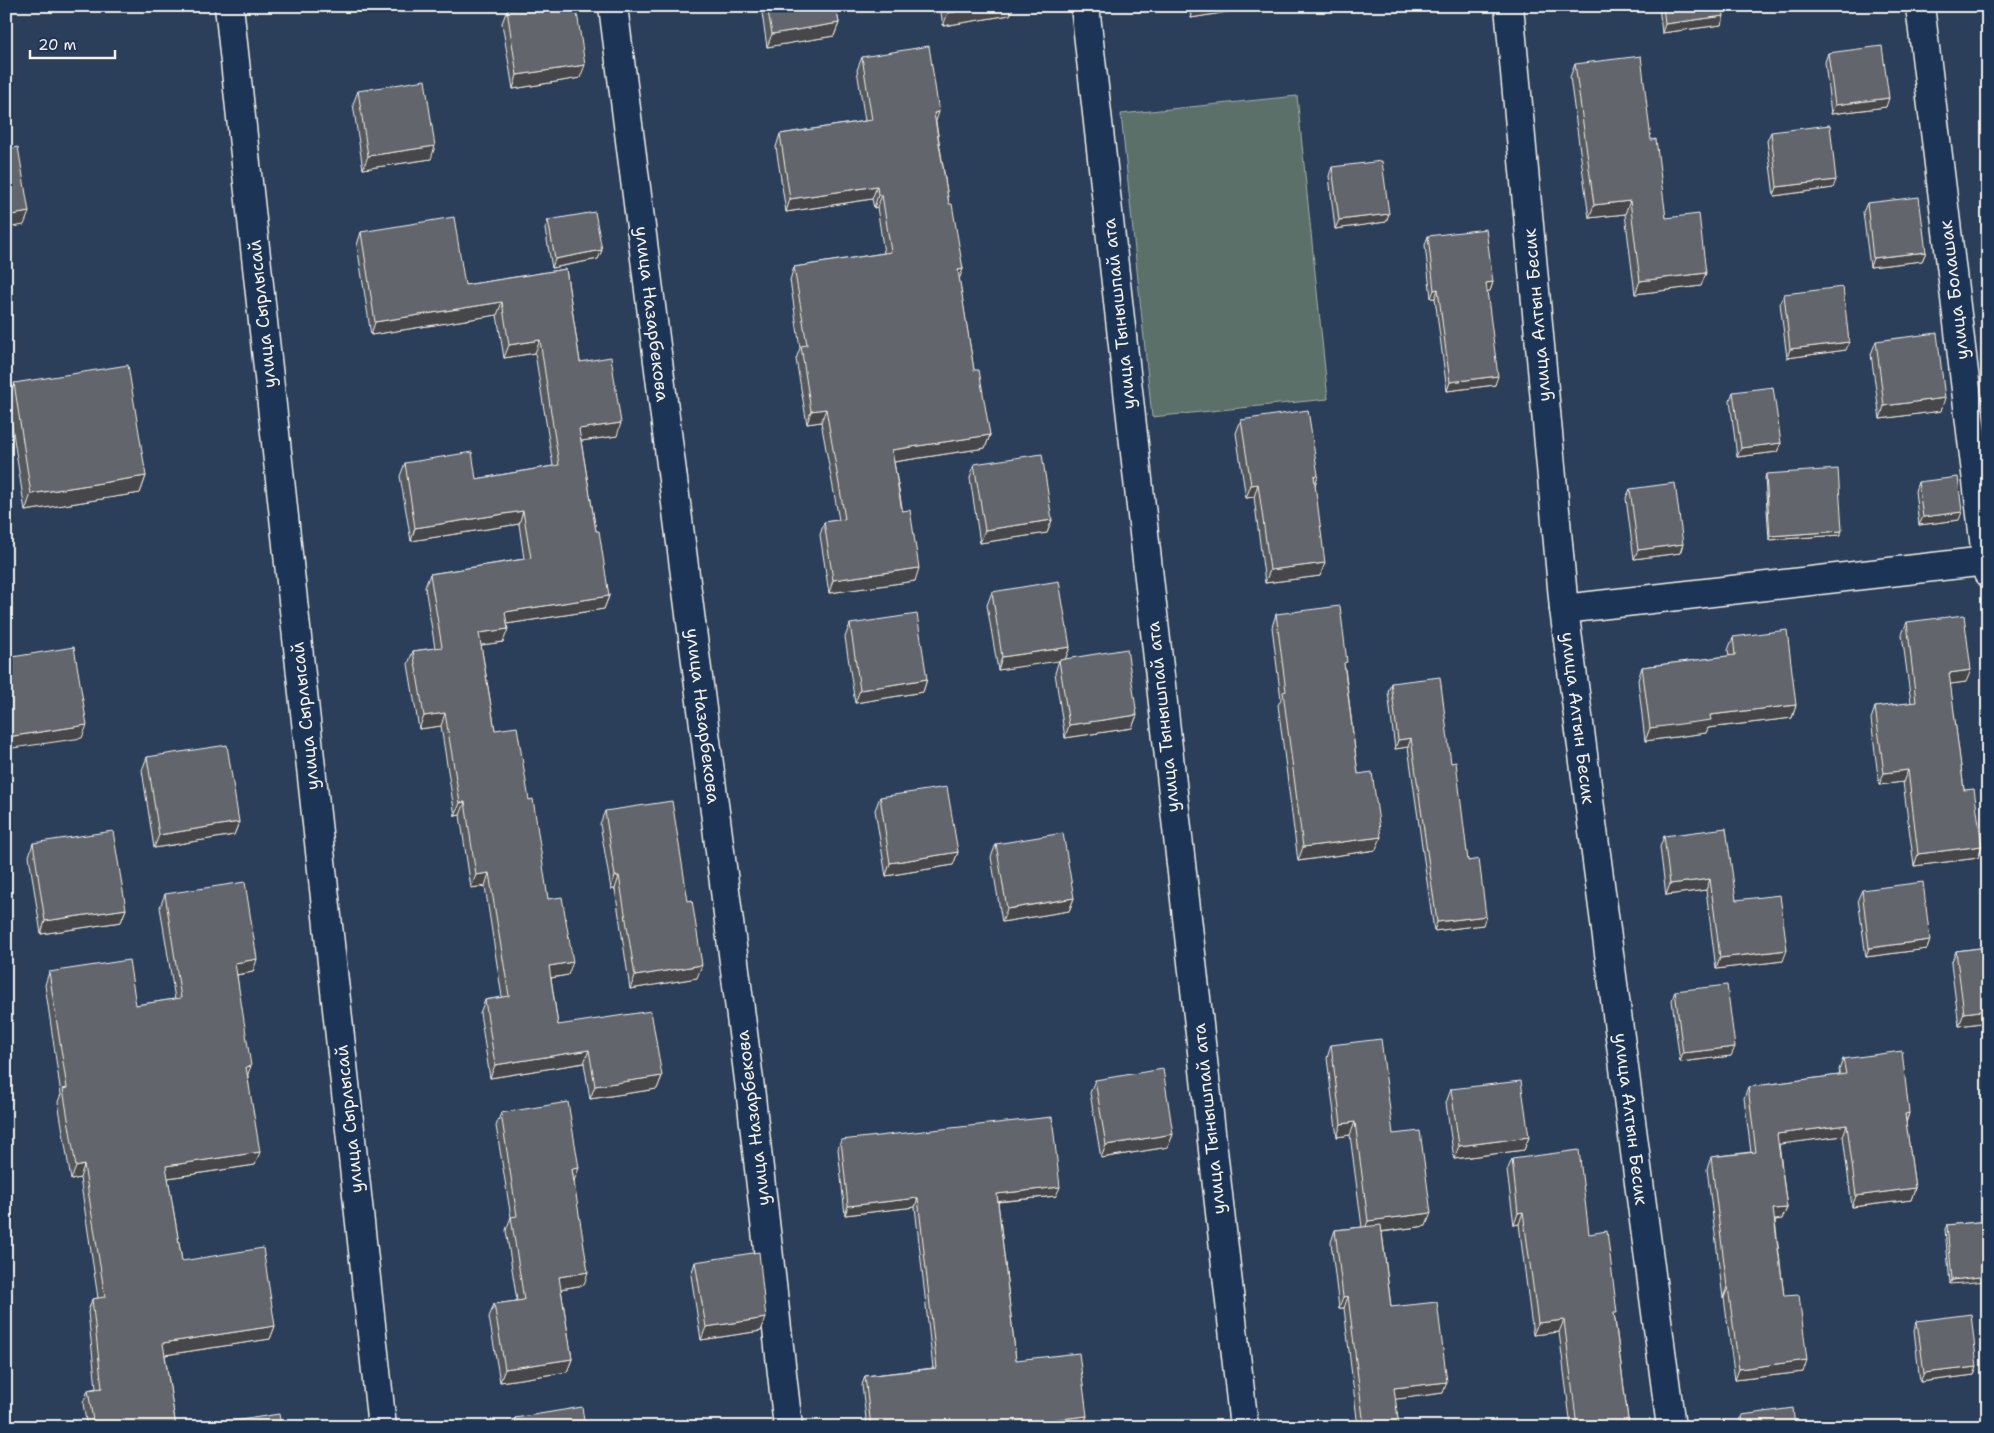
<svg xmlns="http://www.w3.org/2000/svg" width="1994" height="1433" font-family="'Shantell Sans',sans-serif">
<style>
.green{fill:#5b6f6b;stroke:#a8b0aa}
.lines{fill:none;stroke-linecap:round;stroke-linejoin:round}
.minor-casing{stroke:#f4f1e8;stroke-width:31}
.minor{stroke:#1d3557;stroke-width:28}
.wall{fill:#54585d;stroke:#f4f1e8}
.shaded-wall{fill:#45474c;stroke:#f4f1e8}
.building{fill:#62666c;stroke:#f4f1e8}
.labels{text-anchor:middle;stroke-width:4.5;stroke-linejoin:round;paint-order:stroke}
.street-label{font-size:18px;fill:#f4f1e8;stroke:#1d3557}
</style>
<rect width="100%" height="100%" fill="#2b3f5b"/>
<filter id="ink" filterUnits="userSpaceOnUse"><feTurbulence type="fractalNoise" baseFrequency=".02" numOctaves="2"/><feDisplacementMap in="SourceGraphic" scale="10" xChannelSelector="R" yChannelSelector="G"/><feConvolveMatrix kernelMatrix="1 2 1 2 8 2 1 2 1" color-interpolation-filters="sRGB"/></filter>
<g filter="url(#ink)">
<path class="green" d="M 1297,96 L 1328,399 L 1152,417 L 1121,114 Z"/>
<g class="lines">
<defs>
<g id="minor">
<path d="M 229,6 L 382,1427"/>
<path d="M 613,6 L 750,1088 L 788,1427"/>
<path d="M 1085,6 L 1244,1427"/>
<path d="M 1509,6 L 1564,609 L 1671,1427"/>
<path d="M 1920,6 L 1988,573"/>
<path d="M 1564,609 L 1986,561"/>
</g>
</defs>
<use href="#minor" class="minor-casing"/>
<use href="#minor" class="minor"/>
</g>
<g class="wall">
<path d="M 761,6 L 836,6 L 839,23 L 834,36 L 767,47 Z"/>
<path d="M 940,6 L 1014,6 L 1010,15 L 943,26 Z"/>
<path d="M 1189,6 L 1259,6 L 1258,7 L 1191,18 Z"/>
<path d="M 1659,6 L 1723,6 L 1721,25 L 1662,33 Z"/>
<path d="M 507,10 L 580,78 L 513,89 L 502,23 Z"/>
<path d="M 1828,53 L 1886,107 L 1831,114 L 1825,62 Z"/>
<path d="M 862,57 L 936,122 L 949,204 L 963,269 L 959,278 L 974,370 L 990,435 L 985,448 L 894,462 L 915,581 L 829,593 L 820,535 L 824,522 L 839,520 L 821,422 L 807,424 L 796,359 L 800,348 L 790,280 L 794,267 L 884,253 L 877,207 L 874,208 L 872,199 L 786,212 L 776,147 L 780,134 L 865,121 L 857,70 Z"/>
<path d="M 1575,64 L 1651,140 L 1666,218 L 1701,286 L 1635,294 L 1625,214 L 1589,218 L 1570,77 Z"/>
<path d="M 358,91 L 431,159 L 363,169 L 353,104 Z"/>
<path d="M 1771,132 L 1833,188 L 1774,196 L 1767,141 Z"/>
<path d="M 1332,167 L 1386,222 L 1335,229 L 1329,176 Z"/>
<path d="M 1867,203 L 1926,252 L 1922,261 L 1870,267 L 1863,212 Z"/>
<path d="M 548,220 L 602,250 L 598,259 L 552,268 L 545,229 Z"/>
<path d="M 361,232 L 465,285 L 566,269 L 580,362 L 617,436 L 581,441 L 596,531 L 609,596 L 604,609 L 507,624 L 503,642 L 481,645 L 495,730 L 529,800 L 548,899 L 568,975 L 551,978 L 558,1025 L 662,1076 L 657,1089 L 590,1099 L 584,1063 L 490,1078 L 480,1013 L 485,1000 L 502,997 L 485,886 L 471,888 L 460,815 L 455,816 L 441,726 L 419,729 L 408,664 L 413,651 L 435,648 L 425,587 L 430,574 L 524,559 L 519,524 L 411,541 L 400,476 L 405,463 L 476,479 L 553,466 L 535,353 L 504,358 L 497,315 L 371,335 L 357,245 Z"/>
<path d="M 1428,236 L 1493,282 L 1490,291 L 1487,291 L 1495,385 L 1447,391 L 1435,298 L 1431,298 L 1425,245 Z"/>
<path d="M 1784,294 L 1846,350 L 1787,358 L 1780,303 Z"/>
<path d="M 1876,341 L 1941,411 L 1880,419 L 1871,354 Z"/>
<path d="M 14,383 L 146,476 L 140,493 L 25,511 L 8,400 Z"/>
<path d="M 1733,392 L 1781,443 L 1777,452 L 1737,457 L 1730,400 Z"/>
<path d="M 1241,420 L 1318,475 L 1315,485 L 1320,576 L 1265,583 L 1254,497 L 1246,498 L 1236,433 Z"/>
<path d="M 974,464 L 1052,520 L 1047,533 L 980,543 L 970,478 Z"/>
<path d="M 1766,474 L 1840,535 L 1769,540 L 1765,478 Z"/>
<path d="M 1918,482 L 1959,520 L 1919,525 L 1915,491 Z"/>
<path d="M 1630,489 L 1683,544 L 1680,553 L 1634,559 L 1626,498 Z"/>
<path d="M 992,592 L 1070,647 L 1065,659 L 1137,715 L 1132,728 L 1065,738 L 1055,673 L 1059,660 L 998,670 L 987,605 Z"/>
<path d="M 1276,614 L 1345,668 L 1358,774 L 1376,850 L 1298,861 L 1278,705 L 1281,699 L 1272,627 Z"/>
<path d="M 1907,622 L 1966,682 L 1950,684 L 1964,790 L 1982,846 L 1978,858 L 1914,866 L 1903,782 L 1879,785 L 1871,719 L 1875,707 L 1911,703 L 1902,634 Z"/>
<path d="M 850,624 L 927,679 L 923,692 L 855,703 L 845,637 Z"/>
<path d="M 1733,637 L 1796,705 L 1792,718 L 1708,728 L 1706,733 L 1645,741 L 1638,680 L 1642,667 L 1729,656 L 1728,650 Z"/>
<path d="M 1391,683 L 1451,763 L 1468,861 L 1483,925 L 1434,931 L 1408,747 L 1395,749 L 1388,692 Z"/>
<path d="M 147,757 L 239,822 L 234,835 L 154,848 L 142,770 Z"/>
<path d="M 880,797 L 958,852 L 953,865 L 886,876 L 875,810 Z"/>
<path d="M 605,811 L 697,978 L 630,989 L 615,889 L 611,889 L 600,824 Z"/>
<path d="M 1664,836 L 1736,900 L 1783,961 L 1716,969 L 1706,890 L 1666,895 L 1660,847 Z"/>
<path d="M 33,843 L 126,909 L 121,922 L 41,934 L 29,856 Z"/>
<path d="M 996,844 L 1074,898 L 1069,911 L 1002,922 L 991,857 Z"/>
<path d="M 1862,890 L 1930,940 L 1927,949 L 1866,957 L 1858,899 Z"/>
<path d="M 165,894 L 253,972 L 237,975 L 248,1076 L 255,1165 L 168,1178 L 182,1261 L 275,1326 L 270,1339 L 165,1355 L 176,1427 L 87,1427 L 83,1403 L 88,1390 L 96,1388 L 88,1312 L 92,1299 L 98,1298 L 80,1178 L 71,1180 L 58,1102 L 61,1094 L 45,985 L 49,972 L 136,1005 L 175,999 L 160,907 Z"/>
<path d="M 1988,947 L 1988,1022 L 1959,1026 L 1951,964 L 1956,951 Z"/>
<path d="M 1675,991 L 1731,1056 L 1680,1062 L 1672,1000 Z"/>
<path d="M 1331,1045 L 1393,1134 L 1426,1226 L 1382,1232 L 1391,1307 L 1443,1393 L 1395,1399 L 1399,1427 L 1358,1427 L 1344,1308 L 1339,1308 L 1331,1242 L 1335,1230 L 1362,1227 L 1350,1135 L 1337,1137 L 1327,1058 Z"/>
<path d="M 1843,1059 L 1909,1113 L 1906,1123 L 1915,1188 L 1911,1200 L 1852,1207 L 1843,1136 L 1779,1144 L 1787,1208 L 1782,1219 L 1775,1220 L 1784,1296 L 1803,1372 L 1735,1380 L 1724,1298 L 1723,1298 L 1707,1169 L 1711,1157 L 1751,1152 L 1744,1098 L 1748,1087 L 1840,1075 L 1839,1070 Z"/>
<path d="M 1095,1080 L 1173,1134 L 1168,1147 L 1101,1158 L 1090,1093 Z"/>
<path d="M 1451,1089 L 1529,1137 L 1524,1150 L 1454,1159 L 1446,1103 Z"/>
<path d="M 501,1113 L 574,1181 L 584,1285 L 561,1289 L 572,1359 L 567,1372 L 500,1382 L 489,1317 L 494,1304 L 517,1301 L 506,1230 L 511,1217 L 496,1126 Z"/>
<path d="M 841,1140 L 1056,1196 L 998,1202 L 1016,1360 L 1087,1416 L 1083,1425 L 1067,1427 L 867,1427 L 862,1385 L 865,1376 L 933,1368 L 915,1207 L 845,1215 L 838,1149 Z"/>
<path d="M 1512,1159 L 1589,1234 L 1615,1319 L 1629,1427 L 1571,1427 L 1559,1332 L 1533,1335 L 1519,1224 L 1514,1225 L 1507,1171 Z"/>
<path d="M 1988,1221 L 1950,1284 L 1945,1229 L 1947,1225 Z"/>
<path d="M 695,1262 L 761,1331 L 701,1340 L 691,1275 Z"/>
<path d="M 1917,1321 L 1977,1367 L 1974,1375 L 1920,1382 L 1914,1330 Z"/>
<path d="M 1742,1415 L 1795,1427 L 1739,1427 L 1738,1424 Z"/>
<path d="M 515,1418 L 585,1427 L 511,1427 Z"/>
</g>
<g class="shaded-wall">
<path d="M 989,6 L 1014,6 L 1010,15 L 943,26 L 948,13 Z"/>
<path d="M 1195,6 L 1259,6 L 1258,7 L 1191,18 Z"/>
<path d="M 1724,16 L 1721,25 L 1662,33 L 1665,24 Z"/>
<path d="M 839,23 L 834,36 L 767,47 L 772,34 Z"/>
<path d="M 585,65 L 580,78 L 513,89 L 517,75 Z"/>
<path d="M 1889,98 L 1886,107 L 1831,114 L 1835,105 Z"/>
<path d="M 939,112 L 935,124 L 934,113 Z"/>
<path d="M 435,146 L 431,159 L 363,169 L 368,156 Z"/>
<path d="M 1836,180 L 1833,188 L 1774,196 L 1777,187 Z"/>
<path d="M 877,186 L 872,199 L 786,212 L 790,199 Z"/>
<path d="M 878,195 L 882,195 L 877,207 L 874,208 Z"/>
<path d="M 1630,201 L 1625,214 L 1589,218 L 1594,205 Z"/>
<path d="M 29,212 L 24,225 L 6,228 L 6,216 Z"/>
<path d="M 1389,214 L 1386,222 L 1335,229 L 1339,220 Z"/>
<path d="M 602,250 L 598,259 L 552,268 L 555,259 Z"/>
<path d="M 1926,252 L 1922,261 L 1870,267 L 1873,258 Z"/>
<path d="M 963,269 L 958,282 L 958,270 Z"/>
<path d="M 1706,273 L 1701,286 L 1635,294 L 1640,281 Z"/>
<path d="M 1493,282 L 1490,291 L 1483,292 L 1486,283 Z"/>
<path d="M 1438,289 L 1435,298 L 1431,298 L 1434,290 Z"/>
<path d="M 502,302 L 497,315 L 371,335 L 375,322 Z"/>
<path d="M 540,340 L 535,353 L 504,358 L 509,345 Z"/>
<path d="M 1849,342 L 1846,350 L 1787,358 L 1790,349 Z"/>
<path d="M 1498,376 L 1495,385 L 1447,391 L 1450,382 Z"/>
<path d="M 1945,398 L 1941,411 L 1880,419 L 1884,406 Z"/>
<path d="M 826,409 L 821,422 L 807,424 L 811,411 Z"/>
<path d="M 621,423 L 617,436 L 574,442 L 579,429 Z"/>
<path d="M 990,435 L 985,448 L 887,463 L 892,450 Z"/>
<path d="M 1781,443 L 1777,452 L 1737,457 L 1741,448 Z"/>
<path d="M 1318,475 L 1314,488 L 1314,476 Z"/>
<path d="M 146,476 L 140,493 L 25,511 L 31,494 Z"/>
<path d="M 1258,484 L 1254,497 L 1246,498 L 1251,485 Z"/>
<path d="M 523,511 L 519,524 L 411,541 L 415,528 Z"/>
<path d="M 1962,512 L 1959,520 L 1919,525 L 1923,517 Z"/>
<path d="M 1052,520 L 1047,533 L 980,543 L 985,530 Z"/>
<path d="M 1842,531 L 1840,535 L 1769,540 L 1770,536 Z"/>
<path d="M 1683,544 L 1680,553 L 1634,559 L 1638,550 Z"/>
<path d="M 1325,563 L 1320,576 L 1265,583 L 1270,570 Z"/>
<path d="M 919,568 L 915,581 L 829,593 L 833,580 Z"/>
<path d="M 609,596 L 604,609 L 500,625 L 505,612 Z"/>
<path d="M 508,629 L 503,642 L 475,646 L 479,633 Z"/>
<path d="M 1070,647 L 1065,660 L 998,670 L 1002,657 Z"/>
<path d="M 1971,670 L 1966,682 L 1944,685 L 1949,673 Z"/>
<path d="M 927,679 L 923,692 L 855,703 L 860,690 Z"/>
<path d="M 1796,705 L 1792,718 L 1708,728 L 1706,733 L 1645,741 L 1650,728 L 1710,715 Z"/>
<path d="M 445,713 L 441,726 L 419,729 L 424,716 Z"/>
<path d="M 1137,715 L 1132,728 L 1065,738 L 1069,725 Z"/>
<path d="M 87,725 L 82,738 L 6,749 L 7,737 Z"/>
<path d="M 1411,738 L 1408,747 L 1395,749 L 1398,740 Z"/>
<path d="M 1908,770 L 1903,782 L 1879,785 L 1884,773 Z"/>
<path d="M 465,802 L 460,815 L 455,816 L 460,803 Z"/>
<path d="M 239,822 L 234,835 L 154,848 L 159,835 Z"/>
<path d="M 1381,837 L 1376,850 L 1298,861 L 1303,847 Z"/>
<path d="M 1982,846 L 1978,858 L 1914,866 L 1918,854 Z"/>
<path d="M 958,852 L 953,865 L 886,876 L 890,863 Z"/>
<path d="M 489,873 L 485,886 L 471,888 L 476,875 Z"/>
<path d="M 615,876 L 619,876 L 615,889 L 611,889 Z"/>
<path d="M 1710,879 L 1706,890 L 1666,895 L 1670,884 Z"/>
<path d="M 1074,898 L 1069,911 L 1002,922 L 1007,909 Z"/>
<path d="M 126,909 L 121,922 L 41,934 L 45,921 Z"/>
<path d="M 1486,916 L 1483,925 L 1434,931 L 1437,922 Z"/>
<path d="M 1930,940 L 1927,949 L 1866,957 L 1869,948 Z"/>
<path d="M 1787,950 L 1783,961 L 1716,969 L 1720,958 Z"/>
<path d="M 257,959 L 253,972 L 230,976 L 235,963 Z"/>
<path d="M 573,962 L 568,975 L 544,979 L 549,966 Z"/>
<path d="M 702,965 L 697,978 L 630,989 L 635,976 Z"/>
<path d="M 1988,1010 L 1988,1022 L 1959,1026 L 1964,1013 Z"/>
<path d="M 1735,1047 L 1731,1056 L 1680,1062 L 1683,1053 Z"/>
<path d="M 589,1050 L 584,1063 L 490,1078 L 495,1065 Z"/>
<path d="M 251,1066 L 246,1079 L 246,1067 Z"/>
<path d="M 662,1076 L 657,1089 L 590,1099 L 595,1086 Z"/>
<path d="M 1909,1113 L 1905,1124 L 1905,1114 Z"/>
<path d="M 1355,1122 L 1350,1135 L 1337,1137 L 1341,1124 Z"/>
<path d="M 1847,1125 L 1843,1136 L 1773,1145 L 1777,1134 Z"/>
<path d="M 1173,1134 L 1168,1147 L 1101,1158 L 1106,1145 Z"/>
<path d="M 1529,1137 L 1524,1150 L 1454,1159 L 1459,1146 Z"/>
<path d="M 260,1152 L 255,1165 L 161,1179 L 166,1166 Z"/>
<path d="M 84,1165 L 80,1178 L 71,1180 L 76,1167 Z"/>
<path d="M 579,1168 L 574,1181 L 572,1169 Z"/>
<path d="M 1060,1187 L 1056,1196 L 994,1202 L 997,1194 Z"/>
<path d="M 1915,1188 L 1911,1200 L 1852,1207 L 1856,1196 Z"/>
<path d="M 918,1198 L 915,1207 L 845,1215 L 848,1206 Z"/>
<path d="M 1787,1208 L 1782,1219 L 1769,1221 L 1773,1209 Z"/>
<path d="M 1523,1212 L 1519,1224 L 1514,1225 L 1518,1213 Z"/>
<path d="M 1431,1213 L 1426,1226 L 1363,1234 L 1368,1221 Z"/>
<path d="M 588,1272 L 584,1285 L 554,1290 L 559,1277 Z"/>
<path d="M 1988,1276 L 1988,1281 L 1950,1284 L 1952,1280 Z"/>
<path d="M 1727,1287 L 1728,1287 L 1724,1298 L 1723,1298 Z"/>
<path d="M 1348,1296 L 1344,1308 L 1339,1308 L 1343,1297 Z"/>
<path d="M 766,1318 L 761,1331 L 701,1340 L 706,1327 Z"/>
<path d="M 1564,1320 L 1559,1332 L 1533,1335 L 1538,1323 Z"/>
<path d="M 275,1326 L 270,1339 L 158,1356 L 163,1343 Z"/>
<path d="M 572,1359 L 567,1372 L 500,1382 L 505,1369 Z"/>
<path d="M 1807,1360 L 1803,1372 L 1735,1380 L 1739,1369 Z"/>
<path d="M 1977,1367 L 1974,1375 L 1920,1382 L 1924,1373 Z"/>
<path d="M 1447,1382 L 1443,1393 L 1390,1400 L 1394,1388 Z"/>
<path d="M 1087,1416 L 1083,1425 L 1067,1427 L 992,1427 Z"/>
</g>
<g class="building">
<path d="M 531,6 L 576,6 L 585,65 L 517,75 L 507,10 Z"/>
<path d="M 767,6 L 836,6 L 839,23 L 772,34 Z"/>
<path d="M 947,6 L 989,6 L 948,13 Z"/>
<path d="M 1663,6 L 1723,6 L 1724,16 L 1665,24 Z"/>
<path d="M 929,46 L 939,112 L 934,113 L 949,204 L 952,204 L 963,269 L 958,270 L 974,370 L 979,370 L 990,435 L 892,450 L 902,511 L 910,510 L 919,568 L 833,580 L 824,522 L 845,519 L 826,409 L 811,411 L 801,346 L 807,345 L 794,267 L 891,252 L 882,195 L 878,195 L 877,186 L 790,199 L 780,134 L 872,120 L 862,57 Z"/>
<path d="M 1882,46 L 1889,98 L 1835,105 L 1828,53 Z"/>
<path d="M 1641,56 L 1651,140 L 1656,139 L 1666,218 L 1699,214 L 1706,273 L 1640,281 L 1630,201 L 1594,205 L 1575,64 Z"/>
<path d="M 425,80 L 435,146 L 368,156 L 358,91 Z"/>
<path d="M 1830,125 L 1836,180 L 1777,187 L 1771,132 Z"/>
<path d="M 18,147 L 29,212 L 6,216 L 6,149 Z"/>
<path d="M 1382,161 L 1389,214 L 1339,220 L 1332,167 Z"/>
<path d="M 1919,197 L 1926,252 L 1873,258 L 1867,203 Z"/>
<path d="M 595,212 L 602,250 L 555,259 L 548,220 Z"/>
<path d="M 454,217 L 465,285 L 566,269 L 580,362 L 611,357 L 621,423 L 579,429 L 596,531 L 599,531 L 609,596 L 505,612 L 508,629 L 479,633 L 495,730 L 517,727 L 529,800 L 533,799 L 548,899 L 562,897 L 573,962 L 549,966 L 558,1025 L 651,1011 L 662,1076 L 595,1086 L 589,1050 L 495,1065 L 485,1000 L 509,996 L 489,873 L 476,875 L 465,802 L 460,803 L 445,713 L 424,716 L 413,651 L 442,647 L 430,574 L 531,558 L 523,511 L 415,528 L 405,463 L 472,452 L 476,479 L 559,465 L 540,340 L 509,345 L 502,302 L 375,322 L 361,232 Z"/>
<path d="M 1486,229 L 1493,282 L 1486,283 L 1498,376 L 1450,382 L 1438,289 L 1434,290 L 1428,236 Z"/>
<path d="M 1843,287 L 1849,342 L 1790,349 L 1784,294 Z"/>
<path d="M 1937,333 L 1945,398 L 1884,406 L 1876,341 Z"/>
<path d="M 128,365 L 146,476 L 31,494 L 14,383 Z"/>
<path d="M 1773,387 L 1781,443 L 1741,448 L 1733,392 Z"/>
<path d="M 1308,410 L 1318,475 L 1314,476 L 1325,563 L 1270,570 L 1258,484 L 1251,485 L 1241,420 Z"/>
<path d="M 1042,454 L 1052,520 L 985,530 L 974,464 Z"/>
<path d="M 1838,469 L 1842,531 L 1770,536 L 1766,474 Z"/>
<path d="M 1958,477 L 1962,512 L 1923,517 L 1918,482 Z"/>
<path d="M 1675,483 L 1683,544 L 1638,550 L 1630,489 Z"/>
<path d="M 1059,581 L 1070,647 L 1002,657 L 992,592 Z"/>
<path d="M 1340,606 L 1347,662 L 1344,663 L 1358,774 L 1372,772 L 1381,837 L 1303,847 L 1283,692 L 1286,691 L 1276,614 Z"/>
<path d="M 917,614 L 927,679 L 860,690 L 850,624 Z"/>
<path d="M 1964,615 L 1971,670 L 1949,673 L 1964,790 L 1974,789 L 1982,846 L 1918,854 L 1908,770 L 1884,773 L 1875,707 L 1916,702 L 1907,622 Z"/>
<path d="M 1787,630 L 1796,705 L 1710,715 L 1711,720 L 1650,728 L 1642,667 L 1735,655 L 1733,637 Z"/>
<path d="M 74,647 L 87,725 L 7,737 L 6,658 Z"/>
<path d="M 1127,649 L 1137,715 L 1069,725 L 1059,660 Z"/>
<path d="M 1440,677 L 1451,763 L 1456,762 L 1468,861 L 1479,859 L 1486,916 L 1437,922 L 1411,738 L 1398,740 L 1391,683 Z"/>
<path d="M 227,745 L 239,822 L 159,835 L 147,757 Z"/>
<path d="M 947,787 L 958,852 L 890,863 L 880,797 Z"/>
<path d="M 672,801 L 688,901 L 692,900 L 702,965 L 635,976 L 619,876 L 615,876 L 605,811 Z"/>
<path d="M 1726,828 L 1736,900 L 1780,895 L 1787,950 L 1720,958 L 1710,879 L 1670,884 L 1664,836 Z"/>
<path d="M 113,831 L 126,909 L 45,921 L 33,843 Z"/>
<path d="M 1063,833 L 1074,898 L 1007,909 L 996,844 Z"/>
<path d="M 245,882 L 257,959 L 235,963 L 251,1066 L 246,1067 L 260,1152 L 166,1166 L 182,1261 L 263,1248 L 275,1326 L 163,1343 L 176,1427 L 94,1427 L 88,1390 L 102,1388 L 92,1299 L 105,1297 L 84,1165 L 76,1167 L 63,1089 L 67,1088 L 49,972 L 129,960 L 136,1005 L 181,998 L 165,894 Z"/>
<path d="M 1923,882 L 1930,940 L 1869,948 L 1862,890 Z"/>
<path d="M 1988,947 L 1988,1010 L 1964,1013 L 1956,951 Z"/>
<path d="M 1727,985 L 1735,1047 L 1683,1053 L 1675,991 Z"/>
<path d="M 1381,1039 L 1393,1134 L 1420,1131 L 1431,1213 L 1368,1221 L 1355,1122 L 1341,1124 L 1331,1045 Z"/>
<path d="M 1902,1051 L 1909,1113 L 1905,1114 L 1915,1188 L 1856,1196 L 1847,1125 L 1777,1134 L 1787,1208 L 1773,1209 L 1784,1296 L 1799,1295 L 1807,1360 L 1739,1369 L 1728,1287 L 1727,1287 L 1711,1157 L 1756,1152 L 1748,1087 L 1846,1074 L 1843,1059 Z"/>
<path d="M 1163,1069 L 1173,1134 L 1106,1145 L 1095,1080 Z"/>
<path d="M 1521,1081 L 1529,1137 L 1459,1146 L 1451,1089 Z"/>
<path d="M 568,1102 L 579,1168 L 572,1169 L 588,1272 L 559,1277 L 572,1359 L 505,1369 L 494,1304 L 524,1300 L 511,1217 L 517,1216 L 501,1113 Z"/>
<path d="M 1052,1117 L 1060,1187 L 997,1194 L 1016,1360 L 1079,1353 L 1087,1416 L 992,1427 L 871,1427 L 865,1376 L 937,1368 L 918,1198 L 848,1206 L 841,1140 Z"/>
<path d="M 1579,1150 L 1589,1234 L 1607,1231 L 1617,1313 L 1614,1313 L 1629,1427 L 1577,1427 L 1564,1320 L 1538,1323 L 1523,1212 L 1518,1213 L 1512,1159 Z"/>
<path d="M 1988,1221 L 1988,1276 L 1952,1280 L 1947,1225 Z"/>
<path d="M 1381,1225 L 1391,1307 L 1437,1302 L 1447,1382 L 1394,1388 L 1399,1427 L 1360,1427 L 1364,1426 L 1348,1296 L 1343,1297 L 1335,1230 Z"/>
<path d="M 759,1252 L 766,1318 L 706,1327 L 695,1262 Z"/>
<path d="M 1971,1314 L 1977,1367 L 1924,1373 L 1917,1321 Z"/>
<path d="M 582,1407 L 585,1427 L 516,1427 L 515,1418 Z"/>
<path d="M 1793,1408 L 1795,1427 L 1743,1427 L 1742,1415 Z"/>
<path d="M 279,1414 L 281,1427 L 195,1427 Z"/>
</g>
</g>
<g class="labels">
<g class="street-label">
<text transform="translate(1954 290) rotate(-97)" y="6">улица Болашак</text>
<text transform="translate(262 314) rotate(-96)" y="6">улица Сырлысай</text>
<text transform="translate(652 314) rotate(83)" y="6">улица Назарбекова</text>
<text transform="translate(1119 314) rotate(-96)" y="6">улица Тынышпай ата</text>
<text transform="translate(1537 315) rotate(-95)" y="6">улица Алтын Бесик</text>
<text transform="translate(305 716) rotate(-96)" y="6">улица Сырлысай</text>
<text transform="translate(703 716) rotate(83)" y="6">улица Назарбекова</text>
<text transform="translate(1163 717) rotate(-96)" y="6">улица Тынышпай ата</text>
<text transform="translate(1578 718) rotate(83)" y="6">улица Алтын Бесик</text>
<text transform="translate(753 1118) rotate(-97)" y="6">улица Назарбекова</text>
<text transform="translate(349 1119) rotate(-96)" y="6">улица Сырлысай</text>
<text transform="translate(1209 1119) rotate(-96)" y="6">улица Тынышпай ата</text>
<text transform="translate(1631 1119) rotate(83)" y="6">улица Алтын Бесик</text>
</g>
</g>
<rect width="1994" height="1433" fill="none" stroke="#1d3557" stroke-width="25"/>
<rect x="12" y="12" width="1969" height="1408" fill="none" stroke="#f4f1e8" stroke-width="2" filter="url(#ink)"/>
<path d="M30 50v8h85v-8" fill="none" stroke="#f4f1e8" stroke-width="2.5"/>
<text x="38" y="50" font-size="15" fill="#f4f1e8" stroke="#1d3557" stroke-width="4" paint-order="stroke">20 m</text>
</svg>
